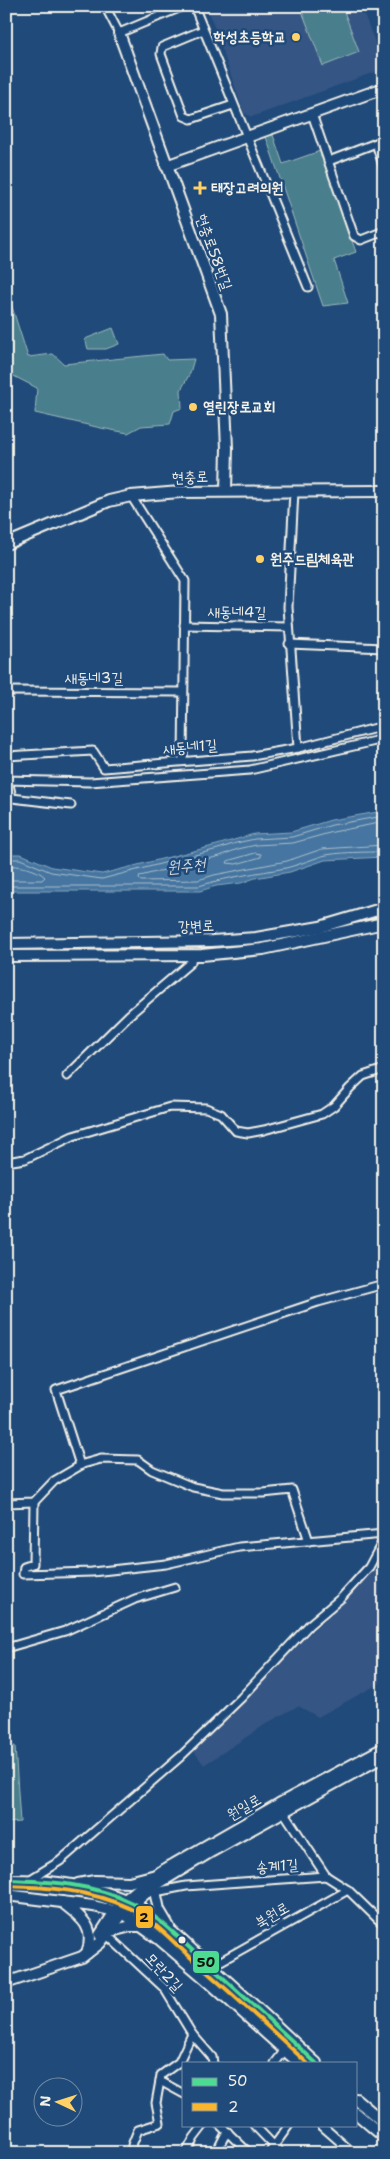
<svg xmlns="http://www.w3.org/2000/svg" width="390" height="2159" font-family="'Shantell Sans','Poor Story',sans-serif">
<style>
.built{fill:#345584}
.green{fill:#4a7e8c;stroke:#9fb8ba}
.water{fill:#4475a0;stroke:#8aa7bd}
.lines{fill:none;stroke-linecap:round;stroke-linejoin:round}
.shore{stroke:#aebfcb;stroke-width:1}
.street-casing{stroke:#f4f1e8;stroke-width:11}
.secondary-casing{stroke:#f4f1e8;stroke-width:14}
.street{stroke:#1f4a7a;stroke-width:7}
.secondary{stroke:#1f4a7a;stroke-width:10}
.bus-1-casing{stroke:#1f4a7a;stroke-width:8}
.bus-2-casing{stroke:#1f4a7a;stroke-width:8}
.bus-1{stroke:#4ddb92;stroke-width:4}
.bus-2{stroke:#fab62d;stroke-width:4}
.poi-dot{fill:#ffd166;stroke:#1f4a7a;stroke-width:2}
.bus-dot{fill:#f4f1e8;stroke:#1f4a7a;stroke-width:2}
.labels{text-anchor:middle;stroke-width:5;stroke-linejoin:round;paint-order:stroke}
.poi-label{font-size:15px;font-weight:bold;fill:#f4f1e8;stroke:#1f4a7a;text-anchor:start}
.street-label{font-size:15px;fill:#f4f1e8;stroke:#1f4a7a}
.water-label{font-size:16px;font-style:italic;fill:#dadedd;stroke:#1f4a7a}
.line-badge{stroke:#1f4a7a;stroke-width:2}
.pale-badge-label{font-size:14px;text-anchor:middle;font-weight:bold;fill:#111}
</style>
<rect width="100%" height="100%" fill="#1f4a7a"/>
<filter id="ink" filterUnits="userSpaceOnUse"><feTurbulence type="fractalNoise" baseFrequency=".02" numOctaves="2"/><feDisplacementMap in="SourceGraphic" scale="10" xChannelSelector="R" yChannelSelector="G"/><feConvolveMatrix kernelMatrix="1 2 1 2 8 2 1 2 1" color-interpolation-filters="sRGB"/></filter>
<g filter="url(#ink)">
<g class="built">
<path d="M 211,6 L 361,6 L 383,63 L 380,70 L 252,117 L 244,113 L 209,12 Z"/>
<path d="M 384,1557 L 384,1681 L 318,1717 L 298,1706 L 269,1722 L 204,1765 L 193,1750 L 245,1701 L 287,1654 L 326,1619 Z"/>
</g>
<g class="green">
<path d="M 300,6 L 342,6 L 359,52 L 323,66 Z"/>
<path d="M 273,135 L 283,164 L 320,151 L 356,252 L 334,260 L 348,303 L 323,306 L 266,137 Z"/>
<path d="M 6,288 L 28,357 L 53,354 L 64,364 L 163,354 L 167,360 L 194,359 L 190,373 L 181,390 L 182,408 L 174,411 L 170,424 L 141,426 L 128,433 L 101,428 L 35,413 L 37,388 L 6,372 Z"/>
<path d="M 113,328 L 119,344 L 106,349 L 88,349 L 85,339 Z"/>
<path d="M 15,1746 L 20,1822 L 6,1823 L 6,1747 Z"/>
</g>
<path class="water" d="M 384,811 L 384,857 L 325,860 L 290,872 L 255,878 L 241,883 L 216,886 L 200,891 L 6,891 L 6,854 L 21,854 L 52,867 L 102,874 L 217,845 L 254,834 L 291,832 L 331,820 Z"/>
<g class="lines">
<g class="shore">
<path d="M 384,822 L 333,832 L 293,843 L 256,845 L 238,849 L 220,856 L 140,876 L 139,879 L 141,881 L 198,880 L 214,875 L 287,861 L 322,849 L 384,845"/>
<path d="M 256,853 L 261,854 L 261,857 L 236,864 L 227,863 L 228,861 Z"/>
<path d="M 6,859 L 20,859 L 51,872 L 102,879 L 218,849 L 236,843 L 255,839 L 292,837 L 332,825 L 384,816"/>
<path d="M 6,865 C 18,866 36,868 45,877 L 42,880 L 6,880"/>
<path d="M 6,886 L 199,886 C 226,877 258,873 286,868 C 298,865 310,860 322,856 C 336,852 368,852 384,852"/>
</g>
<defs>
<g id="street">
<path d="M 105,6 L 119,33 L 184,6"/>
<path d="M 194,6 L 308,287"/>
<path d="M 203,30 L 162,47 L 161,54 L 184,116 L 191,119 L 233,105"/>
<path d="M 312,114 L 354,236 L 361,240 L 384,231"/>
<path d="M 376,143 L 384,169"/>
<path d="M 329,161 L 384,140"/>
<path d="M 294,491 L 288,607 L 298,748"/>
<path d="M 131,496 L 185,581 L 183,761"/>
<path d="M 184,625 L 289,627"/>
<path d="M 289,644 L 384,648"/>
<path d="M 6,691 L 182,692"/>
<path d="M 6,756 L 93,751 L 104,768 L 252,756 L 298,748 L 384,726"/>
<path d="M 6,780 L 90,782 L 250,770 L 384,739"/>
<path d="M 8,780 L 12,798 L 71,805"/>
<path d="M 67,1076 L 129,1015 L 191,962 L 192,955"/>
<path d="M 6,1162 L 25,1159 L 73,1136 L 170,1107 L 206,1108 L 221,1114 L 236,1131 L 248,1133 L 264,1130 L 322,1114 L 334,1106 L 350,1088 L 363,1076 L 384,1069"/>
<path d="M 80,1465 L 56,1390 L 318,1302 L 384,1284"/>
<path d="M 34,1502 L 33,1564 L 24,1567 L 23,1574 L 92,1572 L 166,1564 L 239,1547 L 384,1534"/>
<path d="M 6,1503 L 34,1502 L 54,1481 L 83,1464 L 101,1459 L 138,1460 L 152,1470 L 193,1487 L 223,1493 L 263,1493 L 292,1490 L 309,1541"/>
<path d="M 6,1648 L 65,1631 L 135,1599 L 175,1587"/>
<path d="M 283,1811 L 326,1876"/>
<path d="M 29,1880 L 60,1861 L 180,1757 L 241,1698 L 309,1625 L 341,1598 L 369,1567 L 384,1539"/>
<path d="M 155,1892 L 186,1886 L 326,1876 L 348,1890 L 384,1925"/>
<path d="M 107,1935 L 164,1988 L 192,2034 L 212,2057 L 213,2063"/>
<path d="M 212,1966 L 348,1890"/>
<path d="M 275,2063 L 285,2050"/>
<path d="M 160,2081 L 184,2094"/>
<path d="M 220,2125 L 249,2153"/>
<path d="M 254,2125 L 281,2153"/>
<path d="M 321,2125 L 353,2153"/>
<path d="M 132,2145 L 138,2130 L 160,2123 L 156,2103 L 161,2075 L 179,2062 L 192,2034"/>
<path d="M 186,2153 L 194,2138 L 204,2125"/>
<path d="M 216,2153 L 224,2137 L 228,2132"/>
<path d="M 269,2153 L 289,2125"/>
</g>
<g id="secondary">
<path d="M 119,33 L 221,314 L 227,448 L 226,491"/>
<path d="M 166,166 L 384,88"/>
<path d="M 6,544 L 109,501 L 131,496 L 180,492 L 384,491"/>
<path d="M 6,944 L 212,941 L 256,938 L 320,927 L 384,908"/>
<path d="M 6,956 L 202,955 L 263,949 L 384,923"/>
<path d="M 6,1880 C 48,1880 95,1885 132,1903 C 151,1912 176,1935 192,1950 C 234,1986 275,2025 316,2063"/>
<path d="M 78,1884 L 95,1881 L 129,1882 L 152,1876"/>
<path d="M 154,1886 L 159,1910 L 169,1927"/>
<path d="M 6,1895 L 93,1906 L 123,1913 L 159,1939 L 207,1980 L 299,2063"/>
<path d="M 62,1902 C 80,1916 97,1927 87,1953"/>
<path d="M 111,1931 L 131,1926 L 141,1926"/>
<path d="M 100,1935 L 116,1910 L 125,1900 L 155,1875 L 279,1804 L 384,1748"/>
<path d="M 6,1983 L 82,1957 L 100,1943 L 123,1913 L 154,1886 L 212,1851 L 384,1756"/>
<path d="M 356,2099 L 384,2123"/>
<path d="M 356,2113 L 384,2137"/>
</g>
</defs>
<use href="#street" class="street-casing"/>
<use href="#secondary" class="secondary-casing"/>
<use href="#street" class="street"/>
<use href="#secondary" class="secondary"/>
<defs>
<path id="bus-1" d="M 6,1880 C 49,1881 94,1884 132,1903 C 155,1914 173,1933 192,1950 C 234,1987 275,2025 316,2063"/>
<path id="bus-2" d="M 6,1886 C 48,1887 91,1890 129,1908 C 152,1919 170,1939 188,1955 C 228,1991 268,2026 307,2063"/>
</defs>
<use href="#bus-1" class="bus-1-casing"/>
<use href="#bus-2" class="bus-2-casing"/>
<use href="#bus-1" class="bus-1"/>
<use href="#bus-2" class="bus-2"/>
</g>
</g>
<g class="poi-dot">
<circle cx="296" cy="37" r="5"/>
<path d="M197.5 180.5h5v5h5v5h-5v5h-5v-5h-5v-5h5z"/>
<circle cx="193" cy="407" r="5"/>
<circle cx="260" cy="559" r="5"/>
</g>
<circle class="bus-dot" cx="182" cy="1940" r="4.5"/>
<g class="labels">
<g class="poi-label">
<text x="286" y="42" text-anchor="end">학성초등학교</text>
<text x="211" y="193">태장고려의원</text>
<text x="203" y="412">열린장로교회</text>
<text x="270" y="564">원주드림체육관</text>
</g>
<g class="street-label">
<text transform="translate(214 252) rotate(70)" y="5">현충로58번길</text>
<text transform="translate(190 477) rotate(-2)" y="5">현충로</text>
<text transform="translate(237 612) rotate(1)" y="5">새동네4길</text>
<text x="94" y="683">새동네3길</text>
<text transform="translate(190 747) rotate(-5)" y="5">새동네1길</text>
<text transform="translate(196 926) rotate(-2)" y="5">강변로</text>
<text transform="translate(244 1807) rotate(-30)" y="5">원일로</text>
<text transform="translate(277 1866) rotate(-4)" y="5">송계1길</text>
<text transform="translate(272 1915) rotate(-30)" y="5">북원로</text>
<text transform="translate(164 1972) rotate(47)" y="5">모란2길</text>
</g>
<g class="water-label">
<text transform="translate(186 865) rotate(-5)" y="6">원주천</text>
</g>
</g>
<g class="line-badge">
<rect x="135" y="1905" width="19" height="24" rx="5" fill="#fab62d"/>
<rect x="192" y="1950" width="28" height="24" rx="5" fill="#4ddb92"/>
</g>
<g class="pale-badge-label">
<text x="144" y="1922">2</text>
<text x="206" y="1967">50</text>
</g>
<rect width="390" height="2159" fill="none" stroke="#1f4a7a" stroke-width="25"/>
<rect x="12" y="12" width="365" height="2134" fill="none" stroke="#f4f1e8" stroke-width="2" filter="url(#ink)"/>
<rect x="182" y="2062" width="175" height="65" fill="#1f4a7a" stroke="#748da6"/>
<rect x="192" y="2078" width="25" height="8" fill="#4ddb92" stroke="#748da6"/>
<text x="228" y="2086" font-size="15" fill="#f4f1e8">50</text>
<rect x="192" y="2103" width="25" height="8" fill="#fab62d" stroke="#748da6"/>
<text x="228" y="2112" font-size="15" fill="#f4f1e8">2</text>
<g transform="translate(58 2102) rotate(274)"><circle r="24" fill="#1f4a7a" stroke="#748da6"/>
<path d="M0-4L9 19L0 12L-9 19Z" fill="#ffd166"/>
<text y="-8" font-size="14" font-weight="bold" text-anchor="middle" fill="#f4f1e8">N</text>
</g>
</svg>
